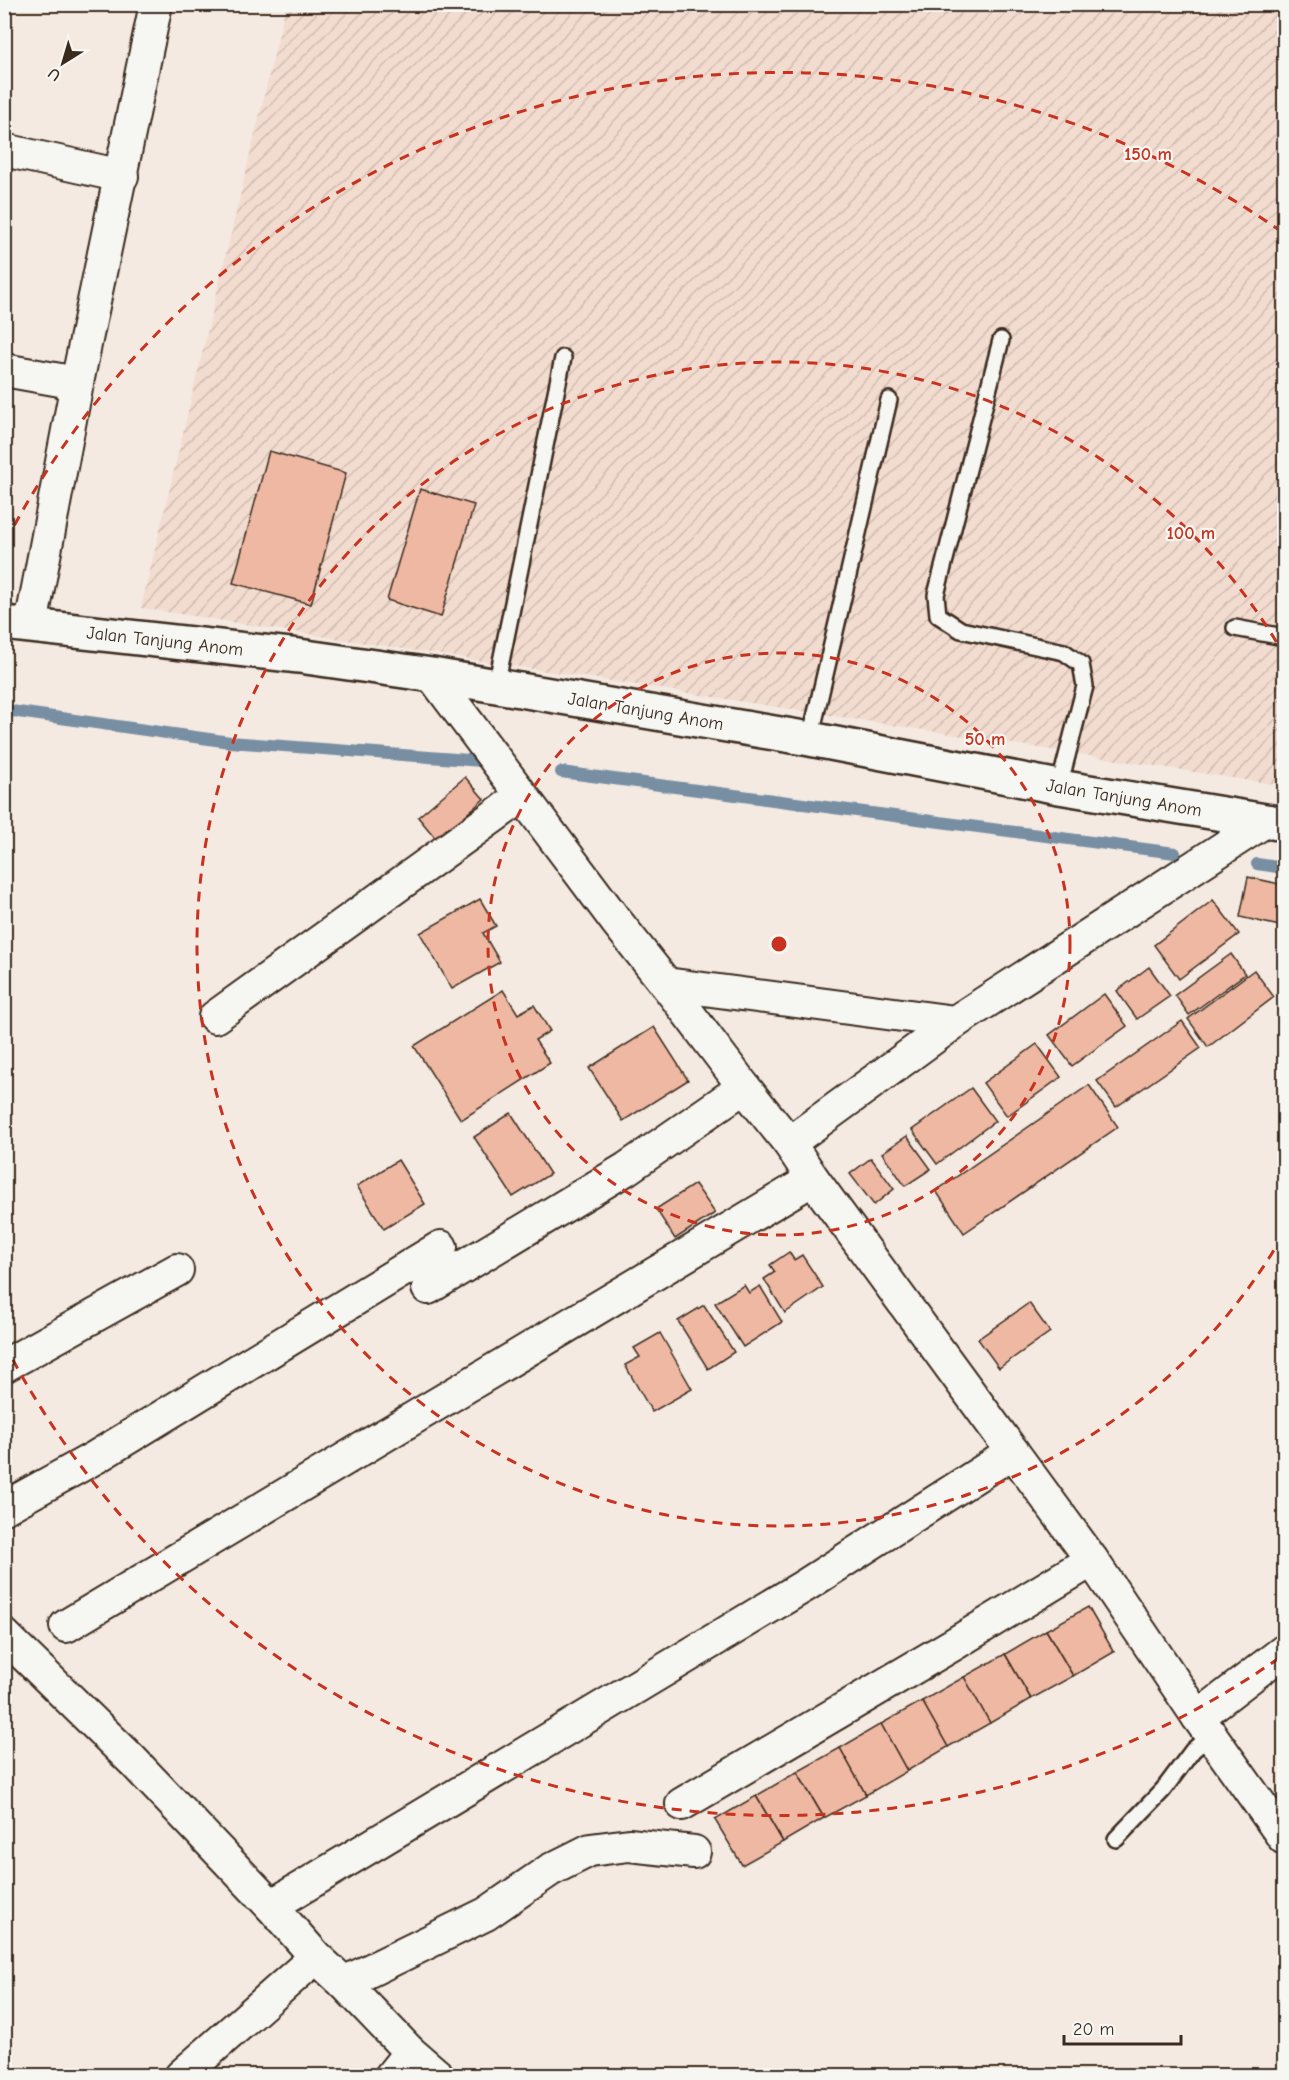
<svg xmlns="http://www.w3.org/2000/svg" width="1289" height="2080" font-family="'Comic Neue',sans-serif">
<style>
.industrial{fill:url(#industrial-furrows)}
.lines{fill:none;stroke-linecap:round;stroke-linejoin:round}
.stream{stroke:#778ea3;stroke-width:12}
.building{fill:#eeb8a2;stroke:#3b2a1e;stroke-width:1.5}
.lane-casing{stroke:#3b2a1e;stroke-width:20}
.street-casing{stroke:#3b2a1e;stroke-width:36}
.secondary-casing{stroke:#3b2a1e;stroke-width:38}
.lane{stroke:#f6f6f2;stroke-width:15}
.street{stroke:#f6f6f2;stroke-width:32}
.secondary{stroke:#f6f6f2;stroke-width:33}
.ring{fill:none;stroke:#c8321e;stroke-width:3;stroke-dasharray:10 8}
.labels{text-anchor:middle;stroke-width:4.5;stroke-linejoin:round;paint-order:stroke}
.street-label{font-size:18px;fill:#3b2a1e;stroke:#f6f6f2}
.centre{fill:#c8321e;stroke:#f6f6f2;stroke-width:3}
.ring-label{font-size:18px;text-anchor:middle;font-weight:bold;fill:#c8321e;stroke:#f6f6f2;stroke-width:4.5;stroke-linejoin:round;paint-order:stroke}
</style>
<defs>
<pattern id="industrial-furrows" width="10" height="10" patternUnits="userSpaceOnUse" patternTransform="scale(1.5)"><rect width="10" height="10" fill="#f2dbcf"/><path d="M-1 1l2-2M0 10L10 0M9 11l2-2" fill="none" stroke="#d0bcb1"/></pattern>
</defs>
<rect width="100%" height="100%" fill="#f4eae2"/>
<filter id="ink" filterUnits="userSpaceOnUse"><feTurbulence type="fractalNoise" baseFrequency=".0167" numOctaves="2"/><feDisplacementMap in="SourceGraphic" scale="12" xChannelSelector="R" yChannelSelector="G"/><feConvolveMatrix kernelMatrix="1 2 1 2 8 2 1 2 1" color-interpolation-filters="sRGB"/></filter>
<g filter="url(#ink)">
<path class="industrial" d="M 286,5 L 1284,5 L 1284,786 L 141,608 Z"/>
<g class="lines">
<g class="stream">
<path d="M 4,710 L 230,742 L 482,761"/>
<path d="M 561,772 L 1175,853"/>
<path d="M 1257,864 L 1284,868"/>
</g>
</g>
<g class="building">
<path d="M 269,451 L 346,473 L 311,604 L 233,583 Z"/>
<path d="M 420,489 L 474,505 L 441,617 L 387,600 Z"/>
<path d="M 465,777 L 484,799 L 437,840 L 418,817 Z"/>
<path d="M 1248,877 L 1284,885 L 1284,927 L 1240,917 Z"/>
<path d="M 480,899 L 496,926 L 483,933 L 500,962 L 452,989 L 420,933 Z"/>
<path d="M 1213,900 L 1239,934 L 1179,979 L 1154,945 Z"/>
<path d="M 1231,954 L 1245,974 L 1189,1015 L 1175,995 Z"/>
<path d="M 1149,967 L 1170,996 L 1137,1019 L 1117,991 Z"/>
<path d="M 1254,970 L 1274,997 L 1208,1047 L 1188,1019 Z"/>
<path d="M 503,990 L 518,1014 L 534,1005 L 550,1031 L 535,1040 L 550,1063 L 461,1120 L 414,1046 Z"/>
<path d="M 1104,994 L 1127,1026 L 1072,1066 L 1049,1035 Z"/>
<path d="M 1182,1021 L 1201,1048 L 1116,1107 L 1097,1081 Z"/>
<path d="M 654,1027 L 688,1080 L 623,1121 L 589,1068 Z"/>
<path d="M 1037,1044 L 1061,1077 L 1007,1116 L 983,1083 Z"/>
<path d="M 1089,1085 L 1118,1127 L 964,1233 L 936,1191 Z"/>
<path d="M 971,1088 L 995,1121 L 937,1164 L 912,1130 Z"/>
<path d="M 511,1113 L 550,1174 L 513,1197 L 474,1137 Z"/>
<path d="M 907,1136 L 931,1169 L 905,1186 L 882,1153 Z"/>
<path d="M 871,1158 L 894,1189 L 874,1205 L 850,1174 Z"/>
<path d="M 398,1160 L 425,1204 L 384,1229 L 357,1186 Z"/>
<path d="M 695,1184 L 715,1213 L 675,1239 L 656,1209 Z"/>
<path d="M 789,1252 L 794,1260 L 802,1255 L 823,1287 L 785,1313 L 764,1279 L 775,1272 L 770,1265 Z"/>
<path d="M 744,1285 L 749,1293 L 760,1286 L 782,1322 L 743,1347 L 715,1303 Z"/>
<path d="M 1029,1303 L 1050,1332 L 999,1368 L 978,1339 Z"/>
<path d="M 704,1305 L 734,1352 L 708,1369 L 678,1321 Z"/>
<path d="M 660,1333 L 692,1389 L 652,1412 L 625,1365 L 640,1357 L 634,1348 Z"/>
<path d="M 1088,1607 L 1114,1652 L 1073,1676 L 1046,1630 Z"/>
<path d="M 1046,1630 L 1073,1676 L 1031,1699 L 1005,1654 Z"/>
<path d="M 1005,1654 L 1031,1699 L 990,1723 L 964,1677 Z"/>
<path d="M 964,1677 L 990,1723 L 948,1747 L 922,1701 Z"/>
<path d="M 922,1701 L 948,1747 L 907,1771 L 881,1724 Z"/>
<path d="M 881,1724 L 907,1771 L 866,1795 L 840,1748 Z"/>
<path d="M 840,1748 L 866,1795 L 824,1818 L 797,1772 Z"/>
<path d="M 797,1772 L 824,1818 L 783,1842 L 756,1796 Z"/>
<path d="M 756,1796 L 783,1842 L 742,1865 L 715,1820 Z"/>
</g>
<g class="lines">
<defs>
<g id="lane">
<path d="M 1001,340 L 936,595 L 938,615 L 961,630 L 1064,652 L 1081,664 L 1085,686 L 1059,787"/>
<path d="M 1235,628 L 1284,637"/>
<path d="M 496,686 L 563,358"/>
<path d="M 810,739 L 889,400"/>
<path d="M 1116,1839 L 1163,1790 L 1193,1750 L 1211,1735"/>
</g>
<g id="street">
<path d="M 4,150 L 122,176"/>
<path d="M 4,370 L 77,383"/>
<path d="M 31,625 L 77,383 L 156,4"/>
<path d="M 432,675 L 616,921 L 666,984 L 744,1087 L 789,1143 L 813,1179 L 1092,1560 L 1198,1717 L 1284,1838"/>
<path d="M 666,984 L 955,1022"/>
<path d="M 215,1017 L 522,796"/>
<path d="M 789,1143 L 955,1022 L 1265,821"/>
<path d="M 428,1288 L 626,1169 L 744,1087"/>
<path d="M 4,1366 L 177,1270"/>
<path d="M 4,1508 L 96,1457 L 441,1247"/>
<path d="M 66,1626 L 813,1179"/>
<path d="M 4,1635 L 132,1760 L 271,1906 L 316,1957 L 344,1983 L 410,2052 L 391,2076"/>
<path d="M 1198,1717 L 1284,1651"/>
<path d="M 682,1804 L 954,1644 L 1092,1560"/>
<path d="M 271,1906 L 806,1585 L 1013,1452"/>
<path d="M 344,1983 L 486,1914 L 550,1870 L 590,1850 L 629,1845 L 694,1852"/>
<path d="M 410,2052 L 438,2076"/>
<path d="M 181,2076 L 316,1957"/>
</g>
<g id="secondary">
<path id="s1" d="M 4,623 L 299,656 L 432,675 L 810,739 L 1059,787 L 1284,824"/>
</g>
</defs>
<use href="#lane" class="lane-casing"/>
<use href="#street" class="street-casing"/>
<use href="#secondary" class="secondary-casing"/>
<use href="#lane" class="lane"/>
<use href="#street" class="street"/>
<use href="#secondary" class="secondary"/>
</g>
</g>
<g class="ring">
<circle cx="779" cy="944" r="291"/>
<path d="M1283 1235A582 582 0 1 1 1283 653"/>
<path d="M1279 1658A872 872 0 0 1 6 1347M6 541A872 872 0 0 1 1279 230"/>
</g>
<g class="labels">
<g class="street-label">
<text dy="6" stroke="none"><textPath href="#s1" startOffset="162">Jalan Tanjung Anom</textPath></text>
<text dy="6" stroke="none"><textPath href="#s1" startOffset="648">Jalan Tanjung Anom</textPath></text>
<text dy="6" stroke="none"><textPath href="#s1" startOffset="1134">Jalan Tanjung Anom</textPath></text>
</g>
</g>
<circle cx="779" cy="944" r="9" class="centre"/>
<g class="ring-label">
<text x="1148" y="160">150 m</text>
<text x="1191" y="539">100 m</text>
<text x="985" y="745">50 m</text>
</g>
<rect width="1289" height="2080" fill="none" stroke="#f6f6f2" stroke-width="24"/>
<rect x="12" y="12" width="1265" height="2056" fill="none" stroke="#3b2a1e" stroke-width="2" filter="url(#ink)"/>
<g transform="translate(63 63) rotate(217)" stroke="#f6f6f2" stroke-width="4.5" paint-order="stroke">
<path d="M0-4.5L10 22L0 15L-10 22Z" fill="#3b2a1e"/>
<text y="-9" font-size="16" font-weight="bold" text-anchor="middle" fill="#3b2a1e">U</text>
</g>
<path d="M1064 2035v9h117v-9" fill="none" stroke="#3b2a1e" stroke-width="3"/>
<text x="1073" y="2035" font-size="18" fill="#3b2a1e" stroke="#f6f6f2" stroke-width="4.5" paint-order="stroke">20 m</text>
</svg>
